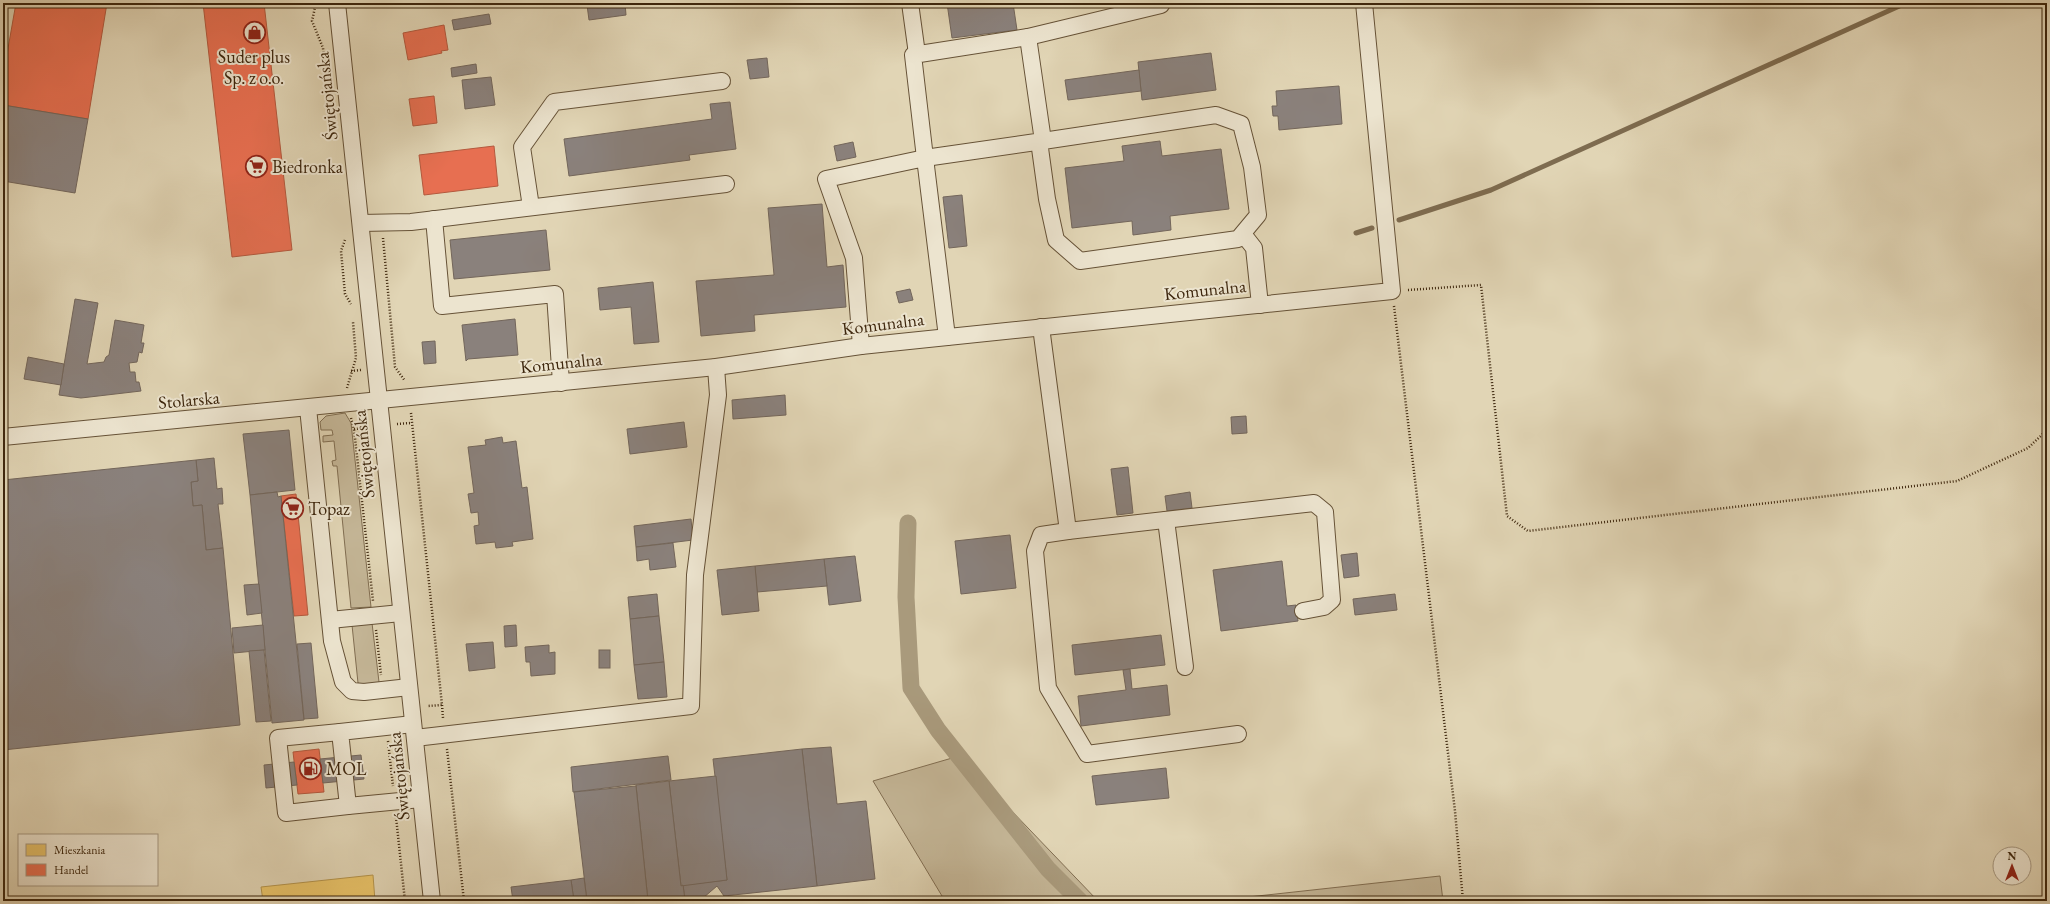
<svg xmlns="http://www.w3.org/2000/svg" width="2050" height="904" font-family="'EB Garamond',serif">
<style>
.green{fill:#c5b798;stroke:#816e52}
.homes{fill:#e9c46a;stroke:#b5954e}
.shops{fill:#e76f51;stroke:#b4593d}
.industry{fill:#8a817c;stroke:#73665b}
.lines{fill:none;stroke-linecap:round;stroke-linejoin:round}
.stream{stroke:#7e6c50;stroke-width:5}
.canal{stroke:#a99a7c;stroke-width:17}
.minor-casing{stroke:#665237;stroke-width:18}
.path{stroke:#3d260d;stroke-width:2.5;stroke-dasharray:1 2;stroke-linecap:butt}
.minor{stroke:#ece4cf;stroke-width:16}
.labels{text-anchor:middle;stroke-width:4;stroke-linejoin:round;paint-order:stroke}
.poi-label{font-size:18px;fill:#3d260d;stroke:#ece4cf;text-anchor:start}
.street-label{font-size:18px;fill:#3d260d;stroke:#ece4cf}
</style>
<rect width="100%" height="100%" fill="#e1d5b5"/>
<filter id="stains"><feTurbulence type="fractalNoise" baseFrequency=".005" numOctaves="4"/><feColorMatrix values="0 0 0 0 .2 0 0 0 0 .09 0 0 0 0 .02 0 0 0 .5 -.17"/></filter>
<radialGradient id="worn" r=".72"><stop offset=".6" stop-color="#630" stop-opacity="0"/><stop offset="1" stop-color="#630" stop-opacity=".3"/></radialGradient>
<g class="green">
<path d="M 345,413 L 351,423 L 371,607 L 351,608 L 337,466 L 333,466 L 332,461 L 336,460 L 334,441 L 323,442 L 323,436 L 333,435 L 332,430 L 321,430 L 320,422 L 326,416 Z"/>
<path d="M 372,623 L 379,682 L 371,687 L 358,683 L 352,625 Z"/>
<path d="M 959,756 L 1098,901 L 945,901 L 873,781 Z"/>
<path d="M 1440,876 L 1443,901 L 1212,901 Z"/>
</g>
<path class="homes" d="M 373,875 L 375,901 L 263,901 L 261,887 Z"/>
<g class="shops">
<path d="M 16,3 L 107,3 L 88,119 L 3,105 L 3,77 Z"/>
<path d="M 203,3 L 264,3 L 292,250 L 232,257 Z"/>
<path d="M 444,25 L 448,50 L 441,51 L 442,53 L 408,60 L 403,33 Z"/>
<path d="M 434,96 L 437,123 L 413,126 L 409,99 Z"/>
<path d="M 494,146 L 498,186 L 424,195 L 419,155 Z"/>
<path d="M 296,494 L 308,615 L 294,616 L 281,496 Z"/>
<path d="M 319,749 L 324,792 L 298,794 L 293,752 Z"/>
</g>
<g class="industry">
<path d="M 601,3 L 625,3 L 626,15 L 589,20 L 587,5 Z"/>
<path d="M 947,3 L 1013,3 L 1017,30 L 952,38 Z"/>
<path d="M 489,14 L 491,24 L 454,30 L 452,20 Z"/>
<path d="M 1211,53 L 1216,90 L 1142,100 L 1138,62 Z"/>
<path d="M 767,58 L 769,77 L 750,79 L 747,60 Z"/>
<path d="M 476,64 L 477,73 L 452,77 L 451,68 Z"/>
<path d="M 1139,70 L 1141,91 L 1068,100 L 1065,80 Z"/>
<path d="M 491,77 L 495,105 L 465,109 L 462,80 Z"/>
<path d="M 1339,86 L 1342,124 L 1279,130 L 1278,116 L 1273,116 L 1272,106 L 1277,106 L 1276,91 Z"/>
<path d="M 730,102 L 736,149 L 689,155 L 690,160 L 569,176 L 564,139 L 712,119 L 710,104 Z"/>
<path d="M 3,105 L 88,119 L 75,193 L 3,181 Z"/>
<path d="M 1160,141 L 1162,156 L 1221,149 L 1229,209 L 1170,216 L 1171,230 L 1133,235 L 1132,221 L 1072,228 L 1065,168 L 1124,161 L 1122,146 Z"/>
<path d="M 853,142 L 856,157 L 837,161 L 834,146 Z"/>
<path d="M 962,195 L 967,246 L 949,248 L 943,197 Z"/>
<path d="M 822,204 L 827,267 L 843,265 L 846,307 L 754,315 L 755,331 L 701,336 L 696,281 L 774,275 L 768,208 Z"/>
<path d="M 546,230 L 550,270 L 454,279 L 450,240 Z"/>
<path d="M 653,282 L 659,342 L 634,344 L 631,307 L 600,310 L 598,288 Z"/>
<path d="M 910,289 L 913,300 L 899,303 L 896,292 Z"/>
<path d="M 75,299 L 98,303 L 87,364 L 104,362 L 106,357 L 109,355 L 115,320 L 144,325 L 141,343 L 144,343 L 142,353 L 139,352 L 137,362 L 129,363 L 130,372 L 135,372 L 136,382 L 139,382 L 141,391 L 81,398 L 59,395 Z"/>
<path d="M 515,319 L 518,355 L 468,359 L 466,361 L 462,325 Z"/>
<path d="M 435,341 L 436,363 L 424,364 L 422,342 Z"/>
<path d="M 28,357 L 64,364 L 61,385 L 24,379 Z"/>
<path d="M 785,395 L 786,415 L 733,419 L 732,400 Z"/>
<path d="M 1246,416 L 1247,433 L 1232,434 L 1231,417 Z"/>
<path d="M 684,422 L 687,447 L 630,454 L 627,429 Z"/>
<path d="M 289,430 L 295,490 L 250,495 L 243,434 Z"/>
<path d="M 502,437 L 503,443 L 516,441 L 522,488 L 527,487 L 533,539 L 512,542 L 513,546 L 496,548 L 495,542 L 476,544 L 474,526 L 479,525 L 478,512 L 471,513 L 468,494 L 474,493 L 468,447 L 486,445 L 485,440 Z"/>
<path d="M 214,458 L 217,489 L 222,488 L 223,504 L 218,504 L 223,548 L 206,550 L 202,505 L 193,506 L 191,482 L 198,481 L 196,460 Z"/>
<path d="M 196,460 L 198,481 L 191,482 L 193,506 L 202,505 L 206,550 L 223,548 L 240,725 L 3,750 L 3,480 Z"/>
<path d="M 1128,467 L 1133,513 L 1117,515 L 1111,469 Z"/>
<path d="M 277,492 L 278,497 L 281,496 L 304,720 L 272,723 L 250,495 Z"/>
<path d="M 1190,492 L 1192,508 L 1167,511 L 1165,496 Z"/>
<path d="M 691,519 L 693,540 L 636,547 L 634,526 Z"/>
<path d="M 1010,535 L 1016,588 L 961,594 L 955,541 Z"/>
<path d="M 673,543 L 676,567 L 650,570 L 649,559 L 637,561 L 636,547 Z"/>
<path d="M 1357,553 L 1359,576 L 1344,578 L 1341,555 Z"/>
<path d="M 855,556 L 861,601 L 829,605 L 824,559 Z"/>
<path d="M 824,559 L 827,586 L 757,592 L 755,566 Z"/>
<path d="M 1282,561 L 1287,606 L 1296,605 L 1298,621 L 1221,631 L 1213,570 Z"/>
<path d="M 755,566 L 759,611 L 722,615 L 717,570 Z"/>
<path d="M 259,584 L 262,613 L 247,615 L 244,585 Z"/>
<path d="M 657,594 L 659,616 L 630,619 L 628,597 Z"/>
<path d="M 1395,594 L 1397,610 L 1355,615 L 1353,599 Z"/>
<path d="M 659,616 L 664,662 L 634,665 L 630,619 Z"/>
<path d="M 263,625 L 265,650 L 234,653 L 232,628 Z"/>
<path d="M 516,625 L 517,646 L 505,647 L 504,626 Z"/>
<path d="M 1161,635 L 1165,665 L 1075,675 L 1072,645 Z"/>
<path d="M 493,642 L 495,668 L 469,671 L 466,644 Z"/>
<path d="M 311,643 L 318,718 L 304,719 L 297,644 Z"/>
<path d="M 549,645 L 549,653 L 555,652 L 555,674 L 531,676 L 530,662 L 526,662 L 525,647 Z"/>
<path d="M 264,650 L 271,721 L 256,722 L 249,651 Z"/>
<rect x="599" y="650" width="11" height="18"/>
<path d="M 664,662 L 667,697 L 638,699 L 634,665 Z"/>
<path d="M 1130,669 L 1132,689 L 1167,685 L 1170,715 L 1081,726 L 1078,696 L 1126,690 L 1123,670 Z"/>
<path d="M 831,747 L 837,804 L 866,801 L 875,879 L 817,886 L 802,749 Z"/>
<path d="M 802,749 L 817,886 L 724,896 L 717,886 L 703,898 L 685,900 L 683,885 L 727,880 L 713,759 Z"/>
<path d="M 361,755 L 364,779 L 323,783 L 320,759 Z"/>
<path d="M 668,756 L 671,780 L 573,792 L 571,767 Z"/>
<path d="M 294,762 L 297,785 L 266,788 L 264,765 Z"/>
<path d="M 1166,768 L 1169,798 L 1096,805 L 1092,776 Z"/>
<path d="M 716,776 L 727,880 L 681,886 L 669,781 Z"/>
<path d="M 669,781 L 681,886 L 683,885 L 685,900 L 648,901 L 636,785 Z"/>
<path d="M 636,786 L 648,901 L 587,901 L 574,792 Z"/>
<path d="M 584,878 L 587,901 L 574,901 L 571,880 Z"/>
<path d="M 571,880 L 574,901 L 513,901 L 511,887 Z"/>
</g>
<g class="lines">
<g class="stream">
<path d="M 1399,220 L 1491,190 L 1906,3"/>
<path d="M 1356,233 L 1372,228"/>
</g>
<path class="canal" d="M 908,523 L 906,597 L 911,688 L 938,730 L 1048,869 L 1080,901"/>
<defs>
<g id="minor">
<path d="M 337,3 L 432,901"/>
<path d="M 910,3 L 917,54"/>
<path d="M 1028,37 L 1043,141 L 925,158 L 913,55 Z"/>
<path d="M 1028,37 L 1161,5 L 1162,3"/>
<path d="M 1039,141 L 1047,199 L 1056,240 L 1080,261 L 1238,239 L 1258,215 L 1252,167 L 1241,124 L 1216,115 L 1043,141"/>
<path d="M 531,207 L 522,147 L 554,102 L 722,81"/>
<path d="M 434,219 L 442,306 L 555,294 L 561,383"/>
<path d="M 361,223 L 411,222 L 726,184"/>
<path d="M 1243,234 L 1254,248 L 1260,305"/>
<path d="M 1041,327 L 1068,531 L 1314,503 L 1325,512 L 1332,600 L 1324,607 L 1303,611"/>
<path d="M 861,346 L 854,258 L 826,179 L 925,158 L 947,337"/>
<path d="M 308,408 L 332,641 L 343,682 L 352,691 L 364,692 L 409,687"/>
<path d="M 3,437 L 716,367 L 861,346 L 1392,291 L 1364,3"/>
<path d="M 1166,520 L 1185,667"/>
<path d="M 1068,531 L 1041,535 L 1035,551 L 1048,688 L 1087,754 L 1238,734"/>
<path d="M 330,620 L 401,613"/>
<path d="M 413,724 L 340,732 L 348,806 L 421,799"/>
<path d="M 340,732 L 278,738 L 286,813 L 348,806"/>
<path d="M 415,738 L 691,706 L 695,575 L 718,395 L 716,367"/>
</g>
</defs>
<use href="#minor" class="minor-casing"/>
<g class="path">
<path d="M 316,3 L 312,21 L 323,48 L 333,137"/>
<path d="M 383,238 L 395,367 L 405,381"/>
<path d="M 345,240 L 341,251 L 345,294 L 351,304"/>
<path d="M 1408,290 L 1481,285 L 1507,516 L 1528,531 L 1957,481 L 2028,448 L 2047,430"/>
<path d="M 1394,306 L 1455,811 L 1463,901"/>
<path d="M 351,371 L 361,370"/>
<path d="M 347,388 L 356,358 L 353,322"/>
<path d="M 411,413 L 442,705 L 427,706"/>
<path d="M 351,418 L 354,429 L 373,601"/>
<path d="M 397,424 L 411,423"/>
<path d="M 354,429 L 366,428"/>
<path d="M 376,630 L 381,675"/>
<path d="M 442,705 L 443,718"/>
<path d="M 388,741 L 393,786"/>
<path d="M 447,749 L 464,901"/>
<path d="M 396,817 L 405,901"/>
</g>
<use href="#minor" class="minor"/>
</g>
<defs>
<symbol id="shop-ring" viewBox="-11 -11 22 22"><circle r="9.5" fill="#ece4cf" stroke="#8f2418" stroke-width="1.5"/><path d="M-5-2.5h2.3a2.7 3.5 0 0 1 5.4 0H5L5.5 6h-11ZM-1.5-2.5h3a1.5 2.3 0 0 0-3 0Z" fill="#8f2418"/></symbol>
<symbol id="supermarket-ring" viewBox="-11 -11 22 22"><circle r="9.5" fill="#ece4cf" stroke="#8f2418" stroke-width="1.5"/><path d="M-6-5.5h2.5l.6 2H6L4.5 2H-2.5L-4.4-4H-6ZM-1.5 3.2a1.3 1.3 0 1 0 .1 0ZM3 3.2a1.3 1.3 0 1 0 .1 0Z" fill="#8f2418"/></symbol>
<symbol id="fuel-ring" viewBox="-11 -11 22 22"><circle r="9.5" fill="#ece4cf" stroke="#8f2418" stroke-width="1.5"/><path d="M-5.5-6h7V0h2V4h1.3V-2.5L3-4.5l.8-.8L6-3V5H2.5V1h-1V6h-7ZM-4.2-4.7v3.2H.2V-4.7Z" fill="#8f2418"/></symbol>
</defs>
<g fill-rule="evenodd">
<use href="#shop-ring" x="242" y="20" width="25" height="25"/>
<use href="#supermarket-ring" x="244" y="154" width="25" height="25"/>
<use href="#supermarket-ring" x="280" y="496" width="25" height="25"/>
<use href="#fuel-ring" x="298" y="756" width="25" height="25"/>
</g>
<g class="labels">
<g class="poi-label">
<text x="254" y="63" text-anchor="middle">Suder plus<tspan x="254" dy="21">Sp. z o.o.</tspan></text>
<text x="272" y="173">Biedronka</text>
<text x="308" y="515">Topaz</text>
<text x="326" y="775">MOL</text>
</g>
<g class="street-label">
<text transform="translate(327 96) rotate(-96)" y="6">Świętojańska</text>
<text transform="translate(1205 290) rotate(-6)" y="6">Komunalna</text>
<text transform="translate(883 324) rotate(-7)" y="6">Komunalna</text>
<text transform="translate(561 363) rotate(-6)" y="6">Komunalna</text>
<text transform="translate(189 400) rotate(-5)" y="6">Stolarska</text>
<text transform="translate(364 454) rotate(-96)" y="6">Świętojańska</text>
<text transform="translate(399 776) rotate(-96)" y="6">Świętojańska</text>
</g>
</g>
<rect width="2050" height="904" fill="none" stroke="#e1d5b5" stroke-width="16"/>
<rect x="4" y="4" width="2042" height="896" fill="none" stroke="#3d260d" stroke-width="2"/>
<rect x="8" y="8" width="2034" height="888" fill="none" stroke="#3d260d"/>
<rect x="18" y="834" width="140" height="52" fill="#ece4cf" stroke="#a69881"/>
<rect x="26" y="844" width="20" height="12" fill="#e9c46a" stroke="#a69881"/>
<text x="54" y="854" font-size="12" fill="#3d260d">Mieszkania</text>
<rect x="26" y="864" width="20" height="12" fill="#e76f51" stroke="#a69881"/>
<text x="54" y="874" font-size="12" fill="#3d260d">Handel</text>
<g transform="translate(2012 866)"><circle r="19" fill="#ece4cf" stroke="#a69881"/>
<path d="M0-3L7 15L0 10L-7 15Z" fill="#8f2418"/>
<text y="-6" font-size="11" font-weight="bold" text-anchor="middle" fill="#3d260d">N</text>
</g>
<rect width="100%" height="100%" filter="url(#stains)"/>
<rect width="100%" height="100%" fill="url(#worn)"/>
</svg>
